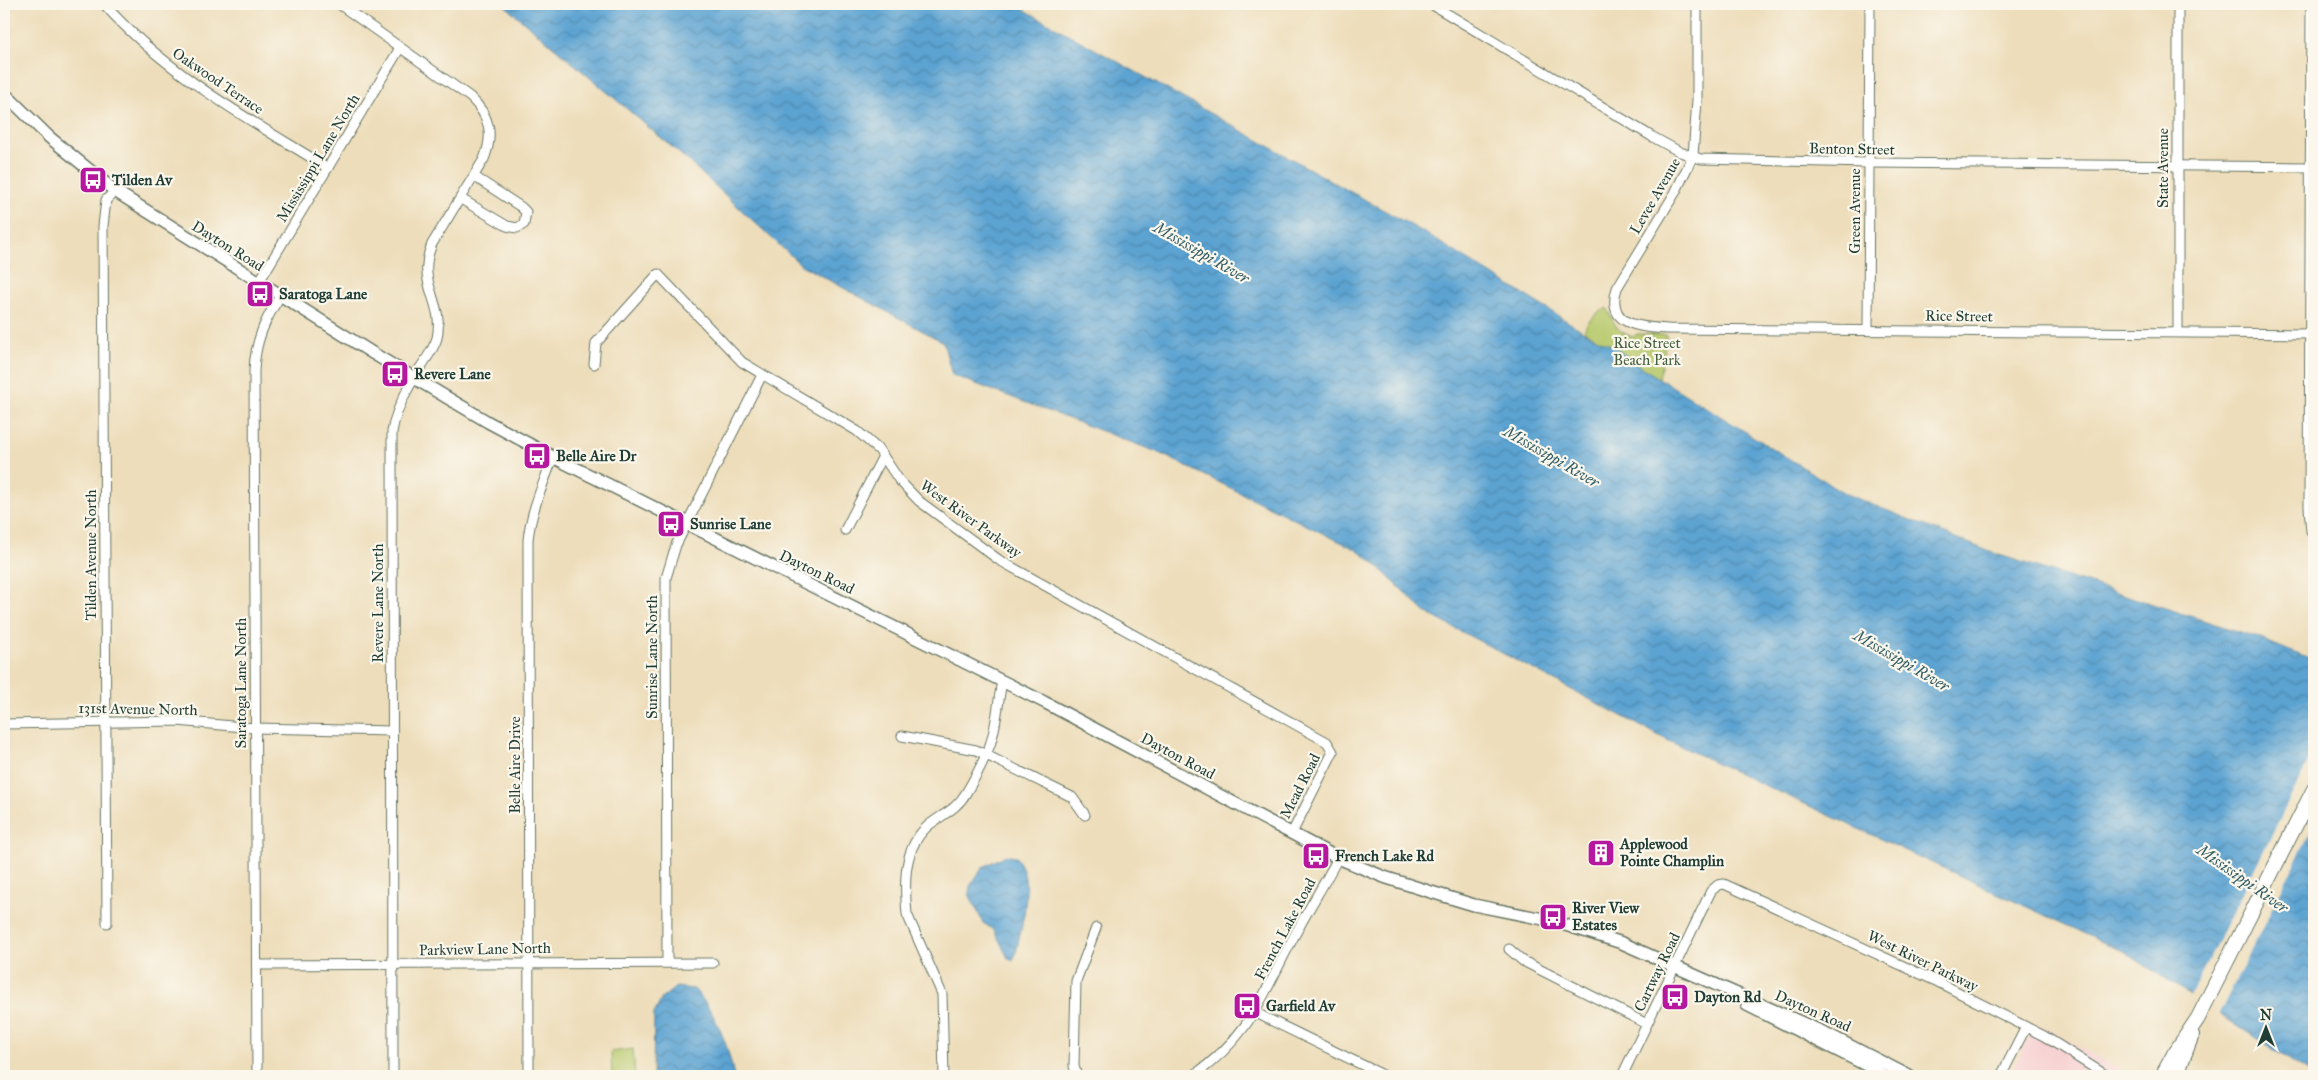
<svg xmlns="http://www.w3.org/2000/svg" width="2318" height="1080" font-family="'IM FELL Great Primer',serif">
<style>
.built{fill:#f7cfd1}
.green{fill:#b8c96c;stroke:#6c8350}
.water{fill:url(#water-waves);stroke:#3d7083}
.pier{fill:#edddba}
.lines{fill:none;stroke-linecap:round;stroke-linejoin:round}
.minor-casing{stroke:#677563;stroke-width:11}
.major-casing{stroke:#677563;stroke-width:14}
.highway-casing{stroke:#677563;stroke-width:16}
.minor{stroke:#fff;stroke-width:9}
.major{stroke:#fff;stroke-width:11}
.highway{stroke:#fff;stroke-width:14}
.labels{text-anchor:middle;stroke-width:4.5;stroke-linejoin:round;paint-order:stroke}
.street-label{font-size:15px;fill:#1f3d34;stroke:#fbf7ec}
.poi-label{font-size:15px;font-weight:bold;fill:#1f3d34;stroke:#fbf7ec;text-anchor:start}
.park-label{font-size:15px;fill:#456042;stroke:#fbf7ec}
.water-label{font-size:16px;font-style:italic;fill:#315c63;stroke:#fbf7ec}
</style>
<defs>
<pattern id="water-waves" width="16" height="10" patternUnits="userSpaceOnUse" patternTransform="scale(1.25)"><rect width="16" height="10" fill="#5ba3d2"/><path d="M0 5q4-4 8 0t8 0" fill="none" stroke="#4b86ab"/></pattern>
</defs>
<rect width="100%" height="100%" fill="#fbf7ec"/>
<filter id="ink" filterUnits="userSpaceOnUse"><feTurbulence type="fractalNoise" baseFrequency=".02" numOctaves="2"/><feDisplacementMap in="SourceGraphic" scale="10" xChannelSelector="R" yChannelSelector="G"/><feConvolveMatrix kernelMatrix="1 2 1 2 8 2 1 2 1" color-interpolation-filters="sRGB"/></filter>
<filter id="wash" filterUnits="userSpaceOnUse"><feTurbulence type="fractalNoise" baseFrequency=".0096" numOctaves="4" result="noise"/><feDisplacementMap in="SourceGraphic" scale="20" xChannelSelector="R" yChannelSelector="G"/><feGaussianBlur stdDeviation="1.12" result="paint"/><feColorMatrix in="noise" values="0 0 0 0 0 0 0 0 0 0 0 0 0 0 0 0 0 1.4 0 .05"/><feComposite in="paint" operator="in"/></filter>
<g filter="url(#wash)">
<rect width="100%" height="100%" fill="#edddba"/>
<path class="built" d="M 2036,1024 L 2055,1033 L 2131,1076 L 2009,1076 Z"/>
<g class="green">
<path d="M 1607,308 C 1614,324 1616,331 1633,337 L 1637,334 L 1667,335 L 1659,378 L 1584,331 C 1588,319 1596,314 1607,308 Z"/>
<path d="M 633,1049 L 635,1076 L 612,1076 L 611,1052 Z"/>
</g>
<g class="water">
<path d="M 503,4 L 1014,4 L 1423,232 L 1586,333 L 1613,346 L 1636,364 L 1846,494 L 1993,553 L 2256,637 L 2314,661 L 2314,1076 L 2126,953 L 1667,740 L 1426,613 L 1372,561 L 1355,549 L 1157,452 L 952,375 L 943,342 L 801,265 L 686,159 Z"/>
<path d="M 1006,855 L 1016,857 C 1036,882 1021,926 1016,954 L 1012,961 L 1008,958 L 994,930 L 983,923 L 969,894 L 970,886 L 983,867 Z"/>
<path d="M 676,987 L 694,989 C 716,1012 728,1045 734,1076 L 653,1076 L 654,1014 L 662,998 Z"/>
</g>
<path class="pier" d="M 2314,751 L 2314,825 L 2218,1016 L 2189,998 Z"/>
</g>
<g filter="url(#ink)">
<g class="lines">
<defs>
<g id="minor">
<path d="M 104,4 C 166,74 249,119 328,168"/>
<path d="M 339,4 L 470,97 C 490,116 494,134 484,159 L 432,244 C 415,284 445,301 437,338 C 434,349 426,359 420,368 C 408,388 396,408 392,432 L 393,1076"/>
<path d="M 1431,4 L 1651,136 L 1680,152 L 1701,159 L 1869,163 L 2314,167"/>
<path d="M 1697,4 L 1697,100 L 1693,156 L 1675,193 L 1617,288 C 1605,327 1642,327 1669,329 L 2314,334"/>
<path d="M 2311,4 L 2309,507 L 2311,531 L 2314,534"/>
<path d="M 461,199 L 507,226 L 517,228 L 524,224 L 526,212 L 521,207 L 475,177"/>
<path d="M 259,282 L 400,48"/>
<path d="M 1868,329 L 1870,4"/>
<path d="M 2178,331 L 2178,4"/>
<path d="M 594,364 L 596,343 L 658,274 L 742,362 L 857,431 L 879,450 L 899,480 L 919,501 L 999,560 L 1327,742 L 1333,752 L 1292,833"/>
<path d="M 845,530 L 883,456"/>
<path d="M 4,724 L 177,721 L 254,728 L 392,731"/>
<path d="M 902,736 L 976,750 L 1072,797 L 1085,815"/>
<path d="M 107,923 L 103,226 L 106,200 L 115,191"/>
<path d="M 1509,949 L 1523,961 L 1647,1024"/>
<path d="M 667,962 L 666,578 L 676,545 L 762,375"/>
<path d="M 257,965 L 713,963"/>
<path d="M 1256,1013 L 1385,1076"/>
<path d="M 257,1076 L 254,371 C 255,341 265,320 280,296"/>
<path d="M 529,1076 L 528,540 C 531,510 543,485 553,457"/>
<path d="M 944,1076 L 942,994 L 907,914 C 904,882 903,847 929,825 C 943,814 957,809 966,793 C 975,778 984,761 990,745 C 997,725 998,701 1002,681"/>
<path d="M 1077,1076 L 1074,1066 L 1076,981 L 1096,928"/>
<path d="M 1193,1076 C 1249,1037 1261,999 1291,942 C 1306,913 1323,886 1338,858"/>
<path d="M 1622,1076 L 1711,891 L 1718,885 L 1724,884 L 1938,982 L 2044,1036 L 2107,1076"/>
<path d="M 2001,1076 L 2026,1027"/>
</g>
<g id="major">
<path d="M 4,93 L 49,137 L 115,191 L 374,354 L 488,422 L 553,457 L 1044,702 L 1338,858 L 1384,877 L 1431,892 L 1474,905 L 1553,921 L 1622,943 L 1825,1033 L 1909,1076"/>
<path d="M 1747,1005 L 1868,1066 L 1884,1076"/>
</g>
<g id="highway">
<path d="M 2162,1076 L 2174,1054 L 2198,1018 L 2314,789"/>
<path d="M 2176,1076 L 2192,1035"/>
</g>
</defs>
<use href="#minor" class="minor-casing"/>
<use href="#major" class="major-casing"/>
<use href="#highway" class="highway-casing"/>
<use href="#minor" class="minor"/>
<use href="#major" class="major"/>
<use href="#highway" class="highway"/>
</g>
</g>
<defs>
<symbol id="bus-square" viewBox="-11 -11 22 22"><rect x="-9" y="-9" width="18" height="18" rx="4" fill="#b5179e" stroke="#fbf7ec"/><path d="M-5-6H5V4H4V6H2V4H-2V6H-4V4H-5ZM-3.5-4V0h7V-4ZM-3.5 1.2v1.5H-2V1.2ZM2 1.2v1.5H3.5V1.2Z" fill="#fff"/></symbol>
<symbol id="building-square" viewBox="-11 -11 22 22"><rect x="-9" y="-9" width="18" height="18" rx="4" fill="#b5179e" stroke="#fbf7ec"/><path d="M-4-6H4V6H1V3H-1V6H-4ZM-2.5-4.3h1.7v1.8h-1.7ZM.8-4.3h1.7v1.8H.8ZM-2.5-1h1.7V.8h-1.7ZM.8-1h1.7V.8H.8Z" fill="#fff"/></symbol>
</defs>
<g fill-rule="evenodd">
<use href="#bus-square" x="77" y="164" width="32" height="32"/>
<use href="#bus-square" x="244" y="278" width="32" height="32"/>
<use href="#bus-square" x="379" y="358" width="32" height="32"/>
<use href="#bus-square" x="521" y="440" width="32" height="32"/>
<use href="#bus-square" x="655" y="508" width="32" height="32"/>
<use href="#building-square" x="1585" y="837" width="32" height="32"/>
<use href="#bus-square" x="1300" y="840" width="32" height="32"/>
<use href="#bus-square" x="1537" y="901" width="32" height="32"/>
<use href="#bus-square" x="1659" y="981" width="32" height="32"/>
<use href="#bus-square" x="1231" y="990" width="32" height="32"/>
</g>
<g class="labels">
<g class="street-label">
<text transform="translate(218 81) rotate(34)" y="5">Oakwood Terrace</text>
<text transform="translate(1852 149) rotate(1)" y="5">Benton Street</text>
<text transform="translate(318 158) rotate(-59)" y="5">Mississippi Lane North</text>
<text transform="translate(2163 168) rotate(-90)" y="5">State Avenue</text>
<text transform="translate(1655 196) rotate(-60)" y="5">Levee Avenue</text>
<text transform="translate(1855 211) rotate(-90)" y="5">Green Avenue</text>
<text transform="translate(228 246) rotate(32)" y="5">Dayton Road</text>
<text transform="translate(1959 316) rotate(1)" y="5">Rice Street</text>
<text transform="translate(971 519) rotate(36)" y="5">West River Parkway</text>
<text transform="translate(91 555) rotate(-90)" y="5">Tilden Avenue North</text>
<text transform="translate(817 572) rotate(26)" y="5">Dayton Road</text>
<text transform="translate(378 603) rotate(-90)" y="5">Revere Lane North</text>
<text transform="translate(652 657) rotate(-90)" y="5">Sunrise Lane North</text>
<text transform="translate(241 683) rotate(-90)" y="5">Saratoga Lane North</text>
<text transform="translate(138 709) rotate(1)" y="5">131st Avenue North</text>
<text transform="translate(1178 756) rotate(28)" y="5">Dayton Road</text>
<text transform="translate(515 765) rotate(-90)" y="5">Belle Aire Drive</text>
<text transform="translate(1300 786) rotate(-63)" y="5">Mead Road</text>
<text transform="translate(1285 929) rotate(-62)" y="5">French Lake Road</text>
<text transform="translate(485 949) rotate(-1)" y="5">Parkview Lane North</text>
<text transform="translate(1923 961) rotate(26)" y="5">West River Parkway</text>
<text transform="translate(1657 972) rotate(-64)" y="5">Cartway Road</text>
<text transform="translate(1813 1011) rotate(24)" y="5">Dayton Road</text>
</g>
<g class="poi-label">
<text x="112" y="185">Tilden Av</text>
<text x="279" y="299">Saratoga Lane</text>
<text x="414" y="379">Revere Lane</text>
<text x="556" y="461">Belle Aire Dr</text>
<text x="690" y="529">Sunrise Lane</text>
<text x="1620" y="849">Applewood<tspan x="1620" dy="17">Pointe Champlin</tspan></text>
<text x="1335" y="861">French Lake Rd</text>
<text x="1572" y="913">River View<tspan x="1572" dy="17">Estates</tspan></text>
<text x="1694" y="1002">Dayton Rd</text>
<text x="1266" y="1011">Garfield Av</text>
</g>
<g class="park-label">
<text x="1647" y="348">Rice Street<tspan x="1647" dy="17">Beach Park</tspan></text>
</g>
<g class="water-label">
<text transform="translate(1202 252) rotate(30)" y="6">Mississippi River</text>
<text transform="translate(1552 456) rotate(30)" y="6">Mississippi River</text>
<text transform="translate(1902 660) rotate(30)" y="6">Mississippi River</text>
<text transform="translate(2243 878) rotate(35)" y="6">Mississippi River</text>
</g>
</g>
<rect width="2318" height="1080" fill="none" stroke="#fbf7ec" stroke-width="20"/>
<g transform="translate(2266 1028)" stroke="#fbf7ec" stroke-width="4" paint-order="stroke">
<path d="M0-4L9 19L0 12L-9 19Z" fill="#1f3d34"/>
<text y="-8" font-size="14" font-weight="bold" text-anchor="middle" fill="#1f3d34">N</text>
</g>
</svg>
